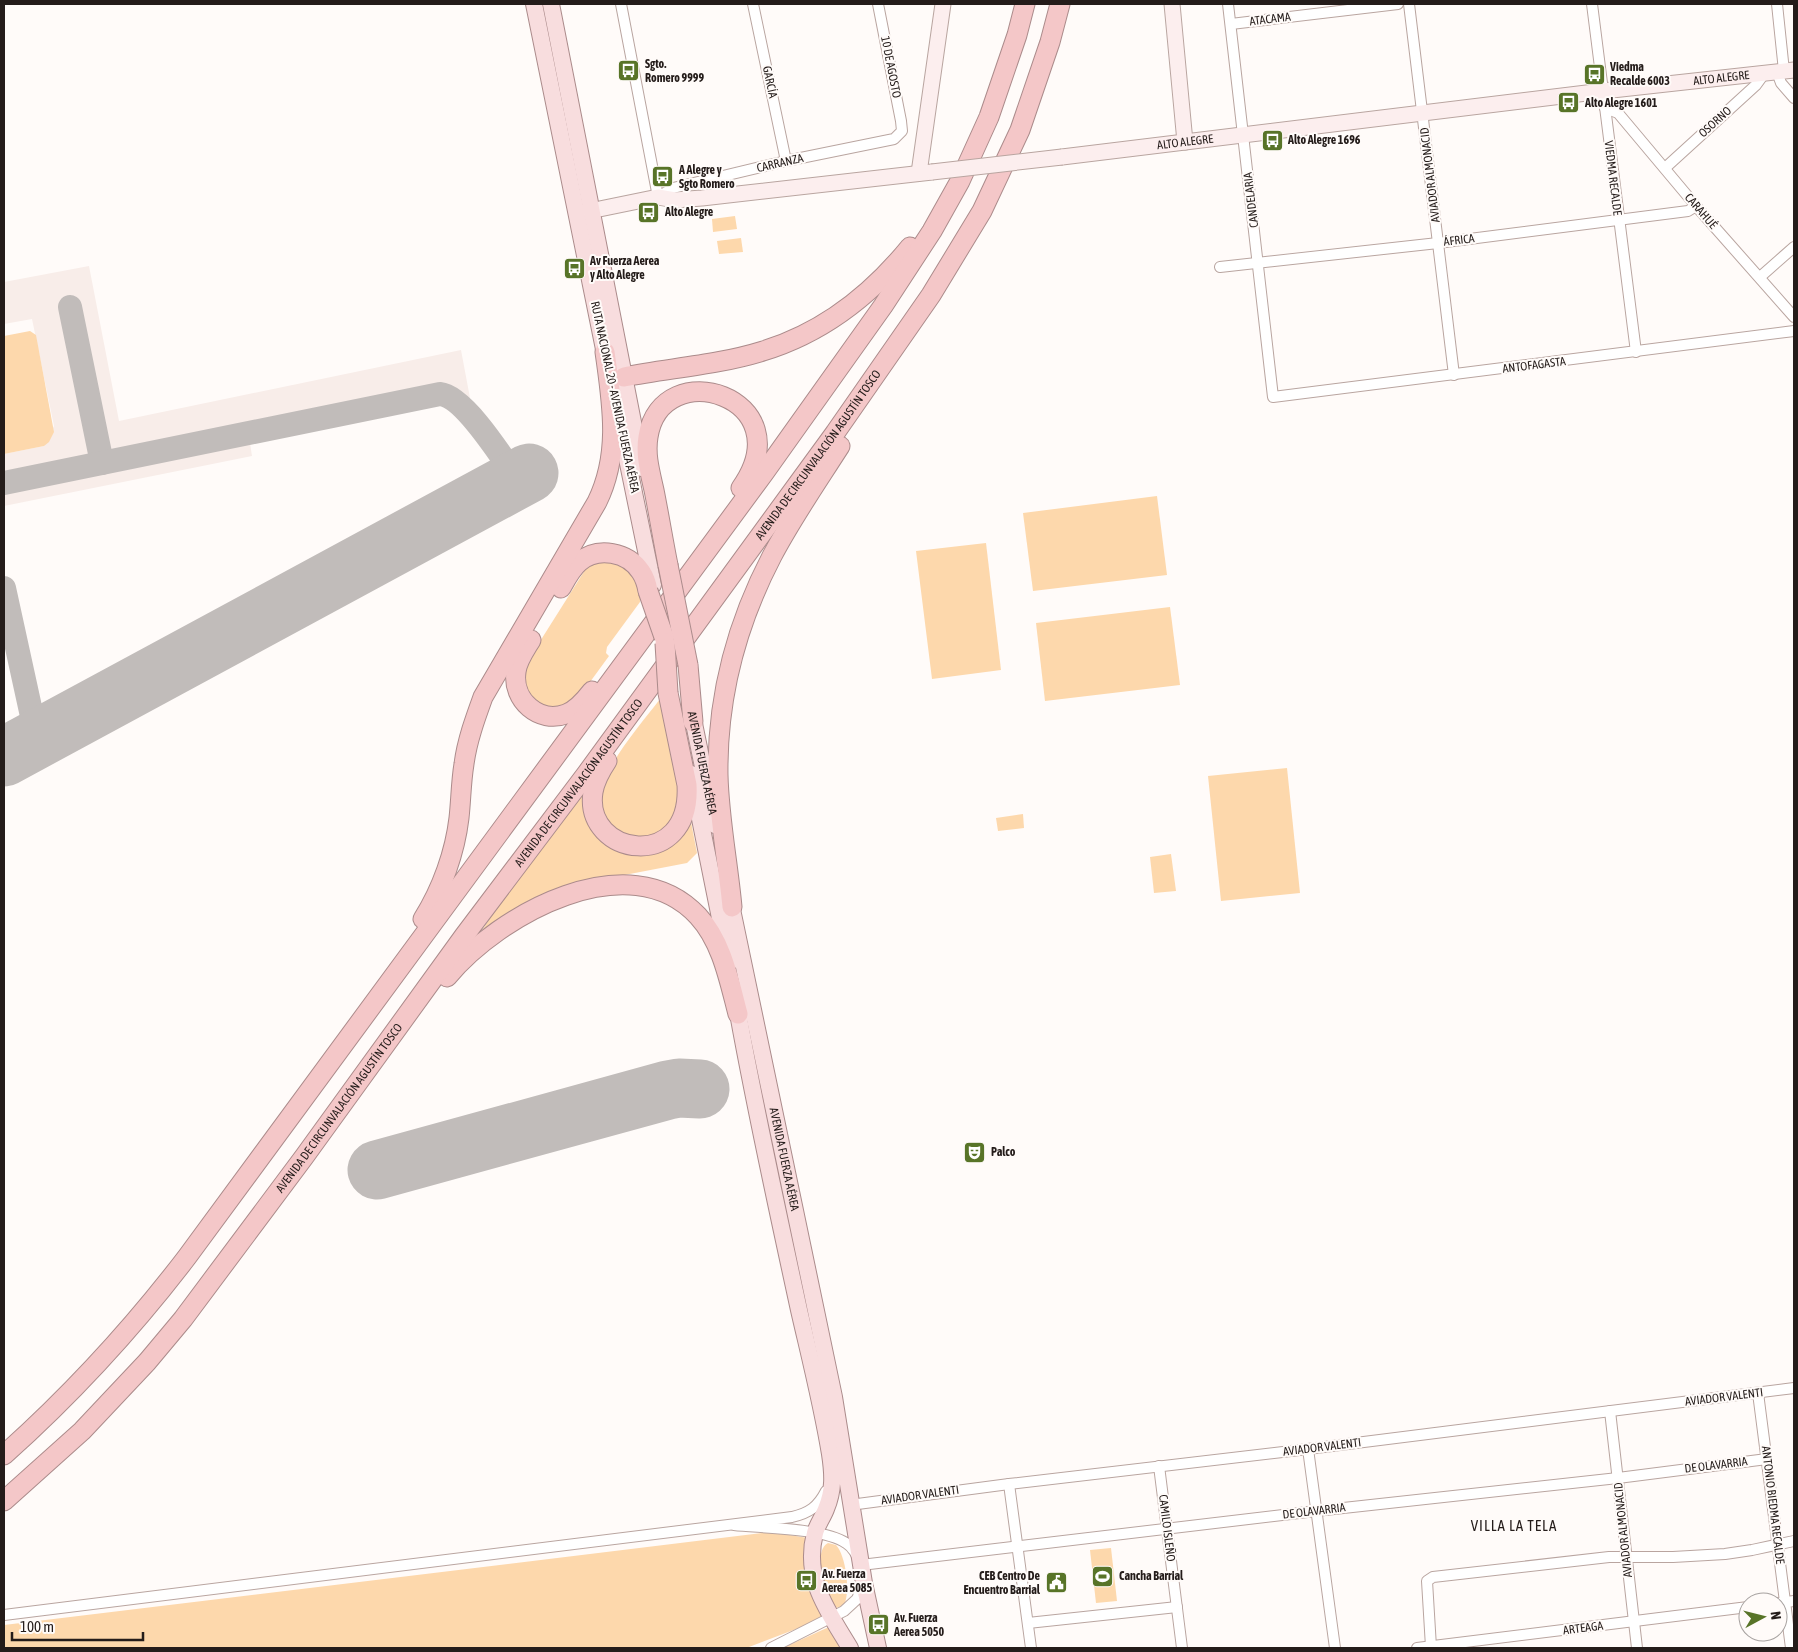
<svg xmlns="http://www.w3.org/2000/svg" width="1798" height="1652" font-family="'Asap Condensed',sans-serif">
<style>
.built{fill:#f8ede9}
.green{fill:#fdd8ac}
.lines{fill:none;stroke-linecap:round;stroke-linejoin:round}
.taxiway{stroke:#c1bcba;stroke-width:24}
.runway{stroke:#c1bcba;stroke-width:59}
.street-casing{stroke:#b9a5a0;stroke-width:12}
.secondary-casing{stroke:#b9a5a0;stroke-width:17}
.primary-casing{stroke:#ab8b8b;stroke-width:18}
.highway-casing{stroke:#ab8b8b;stroke-width:21}
.street{stroke:#fff;stroke-width:10}
.secondary{stroke:#fceeee;stroke-width:15}
.primary{stroke:#f8ddde;stroke-width:16}
.highway{stroke:#f4c7c8;stroke-width:19}
.secondary-bridge-casing{stroke:#b9a5a0;stroke-width:17;stroke-linecap:butt}
.highway-bridge-casing{stroke:#ab8b8b;stroke-width:21;stroke-linecap:butt}
.secondary-bridge{stroke:#fceeee;stroke-width:15}
.highway-bridge{stroke:#f4c7c8;stroke-width:19}
.labels{text-anchor:middle;stroke-width:4;stroke-linejoin:round;paint-order:stroke}
.street-label{font-size:12px;fill:#241c1a;stroke:#fffbf9}
.poi-label{font-size:12px;font-weight:bold;fill:#241c1a;stroke:#fffbf9;text-anchor:start}
.quarter-label{font-size:15px;letter-spacing:1px;fill:#241c1a;stroke:#fffbf9}
</style>
<rect width="100%" height="100%" fill="#fffbf9"/>
<path class="built" d="M 89,266 L 119,421 L 461,350 L 470,398 L 250,443 L 252,456 L 4,506 L 4,454 L 44,446 L 54,426 L 32,319 L 4,324 L 4,282 Z"/>
<g class="green">
<path d="M 735,216 L 737,229 L 713,232 L 712,219 Z"/>
<path d="M 741,238 L 743,252 L 719,254 L 717,241 Z"/>
<path d="M 30,331 L 36,335 L 54,432 L 49,442 L 44,446 L 4,454 L 4,336 Z"/>
<path d="M 1157,496 L 1167,575 L 1033,591 L 1023,513 Z"/>
<path d="M 986,543 L 1001,670 L 932,679 L 916,551 Z"/>
<path d="M 607,560 L 628,567 L 641,590 L 640,602 L 607,647 L 606,653 L 609,656 L 582,693 L 566,706 L 551,709 L 536,704 L 524,689 L 523,671 L 532,654 L 585,570 L 595,563 Z"/>
<path d="M 1170,607 L 1180,685 L 1045,701 L 1036,623 Z"/>
<path d="M 660,699 L 677,779 L 678,791 L 673,824 L 648,841 L 614,832 C 610,825 600,813 600,805 C 599,770 639,727 660,699 Z"/>
<path d="M 1287,768 L 1300,893 L 1221,901 L 1208,776 Z"/>
<path d="M 590,785 L 588,797 L 631,852 L 688,820 L 691,822 L 697,853 L 687,863 L 588,882 L 479,935 L 500,903 Z"/>
<path d="M 1023,814 L 1024,828 L 998,831 L 996,818 Z"/>
<path d="M 1171,854 L 1176,891 L 1154,893 L 1150,857 Z"/>
<path d="M 771,1532 L 808,1538 C 810,1566 806,1596 825,1618 L 749,1647 L 738,1648 L 4,1648 L 4,1625 Z"/>
<path d="M 828,1543 L 836,1545 C 846,1556 850,1590 845,1603 L 840,1607 L 835,1608 C 832,1604 827,1600 825,1596 C 821,1584 815,1549 828,1543 Z"/>
<path d="M 1111,1548 L 1117,1601 L 1096,1603 L 1090,1550 Z"/>
<path d="M 831,1626 L 842,1648 L 783,1648 Z"/>
</g>
<g class="lines">
<g class="taxiway">
<path d="M 70,307 L 102,463"/>
<path d="M 4,483 L 440,394 C 464,396 504,460 517,479"/>
<path d="M 4,588 L 37,739"/>
</g>
<g class="runway">
<path d="M 4,757 L 529,473"/>
<path d="M 377,1170 L 668,1090 L 679,1088 L 700,1089"/>
</g>
<defs>
<g id="street">
<path d="M 621,4 L 658,197 L 673,188 L 786,161 L 894,139 L 902,131 L 901,121 L 878,4"/>
<path d="M 753,4 L 786,161"/>
<path d="M 1228,4 L 1273,397 L 1794,331"/>
<path d="M 1409,4 L 1454,375"/>
<path d="M 1592,4 L 1636,352"/>
<path d="M 1777,4 L 1784,71"/>
<path d="M 1231,24 L 1398,4"/>
<path d="M 1777,72 L 1781,83 L 1794,98"/>
<path d="M 1605,108 L 1618,113 L 1696,206 L 1794,317"/>
<path d="M 1665,168 L 1756,85 L 1764,74"/>
<path d="M 1220,267 L 1438,243 L 1688,211 L 1696,206"/>
<path d="M 1760,277 L 1794,247"/>
<path d="M 1758,1393 L 1791,1648"/>
<path d="M 1610,1411 L 1637,1648"/>
<path d="M 1308,1449 L 1335,1648"/>
<path d="M 1159,1466 L 1182,1648"/>
<path d="M 1009,1484 L 1031,1648"/>
<path d="M 850,1505 L 1009,1484 L 1308,1449 L 1794,1388"/>
<path d="M 734,1525 C 761,1528 824,1528 846,1543 C 854,1548 857,1556 861,1565 L 1316,1511 L 1618,1478 L 1767,1459"/>
<path d="M 1778,1603 L 1794,1601"/>
<path d="M 4,1615 L 792,1517 C 809,1513 818,1507 826,1491"/>
<path d="M 1028,1623 L 1177,1607"/>
<path d="M 1431,1647 L 1427,1581 L 1433,1577 L 1609,1557 L 1673,1557 L 1725,1554 L 1752,1550 L 1794,1541"/>
<path d="M 771,1648 L 844,1611 L 857,1599 L 863,1584"/>
<path d="M 1417,1648 L 1748,1607"/>
</g>
<g id="secondary">
<path d="M 1172,4 L 1185,142"/>
<path id="s1" d="M 1062,157 L 1603,91 L 1794,70"/>
<path d="M 919,173 L 943,4"/>
<path d="M 580,213 L 658,197 L 675,200 L 702,198 L 932,172"/>
</g>
<g id="primary">
<path d="M 534,4 L 607,364"/>
<path d="M 551,4 L 642,468"/>
<path d="M 617,410 L 653,585"/>
<path id="s2" d="M 691,709 L 715,825"/>
<path d="M 691,774 L 729,963"/>
<path id="s3" d="M 729,895 L 834,1397 L 864,1583 L 878,1648"/>
<path d="M 736,1002 C 754,1105 777,1208 799,1310 C 810,1358 822,1405 830,1454 C 833,1474 834,1490 826,1509 C 823,1517 817,1525 815,1533 C 803,1579 828,1611 850,1648"/>
</g>
<g id="highway">
<path d="M 624,377 C 670,368 718,365 763,351 C 822,333 871,295 910,247"/>
<path d="M 668,565 C 663,540 659,515 654,490 C 650,472 645,455 648,437 C 661,352 805,397 741,488"/>
<path d="M 561,588 C 566,579 571,569 579,562 C 598,546 628,552 641,572 C 645,578 647,585 648,591"/>
<path d="M 531,640 C 525,650 517,661 516,672 C 512,700 539,724 566,714 C 577,710 585,700 592,691"/>
<path d="M 688,665 L 693,722"/>
<path d="M 607,761 C 601,770 595,780 593,792 C 583,857 692,873 687,785 L 668,693"/>
<path d="M 732,907 C 728,863 719,819 718,775 C 717,698 737,623 772,556 C 792,518 817,482 840,446"/>
<path d="M 423,919 C 442,889 455,852 459,818 C 461,800 461,782 464,764 C 467,741 475,719 483,697 L 597,502 C 621,453 612,403 605,352"/>
<path d="M 447,977 C 498,915 629,842 698,916 C 722,942 729,980 738,1014"/>
<path d="M 4,1455 C 71,1395 132,1329 187,1257 L 764,473 L 883,306 L 932,231 L 960,181 L 989,117 L 1017,35 L 1025,4"/>
<path id="s4" d="M 4,1501 L 82,1431 L 147,1362 L 183,1319 L 304,1157 L 464,936 L 587,773 L 835,433 L 931,295 L 982,211 L 1020,130 L 1050,42 L 1060,4"/>
</g>
</defs>
<use href="#street" class="street-casing"/>
<use href="#secondary" class="secondary-casing"/>
<use href="#primary" class="primary-casing"/>
<use href="#highway" class="highway-casing"/>
<use href="#street" class="street"/>
<use href="#secondary" class="secondary"/>
<use href="#primary" class="primary"/>
<use href="#highway" class="highway"/>
<defs>
<path id="secondary-bridge" d="M 932,172 L 1062,157"/>
<g id="highway-bridge">
<path d="M 668,565 L 688,665"/>
<path d="M 648,591 L 664,637"/>
<path d="M 665,643 L 668,693"/>
</g>
</defs>
<use href="#secondary-bridge" class="secondary-bridge-casing"/>
<use href="#highway-bridge" class="highway-bridge-casing"/>
<use href="#secondary-bridge" class="secondary-bridge"/>
<use href="#highway-bridge" class="highway-bridge"/>
</g>
<defs>
<symbol id="bus-square" viewBox="-11 -11 22 22"><rect x="-9" y="-9" width="18" height="18" rx="4" fill="#587428" stroke="#fffbf9"/><path d="M-5-6H5V4H4V6H2V4H-2V6H-4V4H-5ZM-3.5-4V0h7V-4ZM-3.5 1.2v1.5H-2V1.2ZM2 1.2v1.5H3.5V1.2Z" fill="#fff"/></symbol>
<symbol id="theatre-square" viewBox="-11 -11 22 22"><rect x="-9" y="-9" width="18" height="18" rx="4" fill="#587428" stroke="#fffbf9"/><path d="M-5-5.5Q0-4 5-5.5V0Q5 5 0 6Q-5 5-5 0ZM-3.3-2.5H-1v1.5H-3.3ZM1-2.5H3.3v1.5H1ZM-2.8 1Q0 5.5 2.8 1Z" fill="#fff"/></symbol>
<symbol id="stadium-square" viewBox="-11 -11 22 22"><rect x="-9" y="-9" width="18" height="18" rx="4" fill="#587428" stroke="#fffbf9"/><path d="M0-5a6.5 5 0 1 0 0 10a6.5 5 0 1 0 0-10ZM-3.5-1.8h7v3.6h-7Z" fill="#fff"/></symbol>
<symbol id="civic-square" viewBox="-11 -11 22 22"><rect x="-9" y="-9" width="18" height="18" rx="4" fill="#587428" stroke="#fffbf9"/><path d="M-.6-6.5H3V-4.5H.6V-3L4-1V1h2V6H-6V1h2V-1L-.6-3ZM-1.2 2.5V6h2.4V2.5Z" fill="#fff"/></symbol>
</defs>
<g fill-rule="evenodd">
<use href="#bus-square" x="616" y="58" width="25" height="25"/>
<use href="#bus-square" x="1582" y="62" width="25" height="25"/>
<use href="#bus-square" x="1556" y="90" width="25" height="25"/>
<use href="#bus-square" x="1260" y="128" width="25" height="25"/>
<use href="#bus-square" x="650" y="164" width="25" height="25"/>
<use href="#bus-square" x="636" y="200" width="25" height="25"/>
<use href="#bus-square" x="562" y="256" width="25" height="25"/>
<use href="#theatre-square" x="962" y="1140" width="25" height="25"/>
<use href="#stadium-square" x="1090" y="1564" width="25" height="25"/>
<use href="#bus-square" x="794" y="1568" width="25" height="25"/>
<use href="#civic-square" x="1044" y="1570" width="25" height="25"/>
<use href="#bus-square" x="866" y="1612" width="25" height="25"/>
</g>
<g class="labels">
<g class="street-label">
<text transform="translate(1270 19) rotate(-7)" y="4">ATACAMA</text>
<text transform="translate(891 67) rotate(79)" y="4">10 DE AGOSTO</text>
<text dy="4" stroke="none"><textPath href="#s1" startOffset="664">ALTO ALEGRE</textPath></text>
<text transform="translate(770 82) rotate(78)" y="4">GARCÍA</text>
<text transform="translate(1715 122) rotate(-42)" y="4">OSORNO</text>
<text dy="4" stroke="none"><textPath href="#s1" startOffset="124">ALTO ALEGRE</textPath></text>
<text transform="translate(780 163) rotate(-13)" y="4">CARRANZA</text>
<text transform="translate(1430 175) rotate(-97)" y="4">AVIADOR ALMONACID</text>
<text transform="translate(1613 178) rotate(83)" y="4">VIEDMA RECALDE</text>
<text transform="translate(1251 200) rotate(-97)" y="4">CANDELARIA</text>
<text transform="translate(1701 211) rotate(49)" y="4">CARAHUÉ</text>
<text transform="translate(1459 240) rotate(-7)" y="4">ÁFRICA</text>
<text transform="translate(1534 365) rotate(-7)" y="4">ANTOFAGASTA</text>
<text transform="translate(615 397) rotate(78)" y="4">RUTA NACIONAL 20 - AVENIDA FUERZA AÉREA</text>
<text dy="4" stroke="none"><textPath href="#s4" startOffset="1328">AVENIDA DE CIRCUNVALACIÓN AGUSTÍN TOSCO</textPath></text>
<text dy="4" stroke="none"><textPath href="#s2" startOffset="55">AVENIDA FUERZA AÉREA</textPath></text>
<text dy="4" stroke="none"><textPath href="#s4" startOffset="922">AVENIDA DE CIRCUNVALACIÓN AGUSTÍN TOSCO</textPath></text>
<text dy="4" stroke="none"><textPath href="#s4" startOffset="518">AVENIDA DE CIRCUNVALACIÓN AGUSTÍN TOSCO</textPath></text>
<text dy="4" stroke="none"><textPath href="#s3" startOffset="270">AVENIDA FUERZA AÉREA</textPath></text>
<text transform="translate(1724 1397) rotate(-7)" y="4">AVIADOR VALENTI</text>
<text transform="translate(1322 1447) rotate(-7)" y="4">AVIADOR VALENTI</text>
<text transform="translate(1716 1465) rotate(-7)" y="4">DE OLAVARRIA</text>
<text transform="translate(920 1495) rotate(-8)" y="4">AVIADOR VALENTI</text>
<text transform="translate(1773 1505) rotate(83)" y="4">ANTONIO BIEDMA RECALDE</text>
<text transform="translate(1314 1511) rotate(-7)" y="4">DE OLAVARRIA</text>
<text transform="translate(1167 1528) rotate(83)" y="4">CAMILO ISLEÑO</text>
<text transform="translate(1623 1530) rotate(-96)" y="4">AVIADOR ALMONACID</text>
<text transform="translate(1583 1628) rotate(-7)" y="4">ARTEAGA</text>
</g>
<g class="poi-label">
<text x="645" y="68">Sgto.<tspan x="645" dy="14">Romero 9999</tspan></text>
<text x="1610" y="71">Viedma<tspan x="1610" dy="14">Recalde 6003</tspan></text>
<text x="1585" y="107">Alto Alegre 1601</text>
<text x="1288" y="144">Alto Alegre 1696</text>
<text x="679" y="174">A Alegre y<tspan x="679" dy="14">Sgto Romero</tspan></text>
<text x="665" y="216">Alto Alegre</text>
<text x="590" y="265">Av Fuerza Aerea<tspan x="590" dy="14">y Alto Alegre</tspan></text>
<text x="991" y="1156">Palco</text>
<text x="822" y="1578">Av. Fuerza<tspan x="822" dy="14">Aerea 5085</tspan></text>
<text x="1040" y="1580" text-anchor="end">CEB Centro De<tspan x="1040" dy="14">Encuentro Barrial</tspan></text>
<text x="1119" y="1580">Cancha Barrial</text>
<text x="894" y="1622">Av. Fuerza<tspan x="894" dy="14">Aerea 5050</tspan></text>
</g>
<g class="quarter-label">
<text x="1514" y="1531">VILLA LA TELA</text>
</g>
</g>
<rect width="1798" height="1652" fill="none" stroke="#241c1a" stroke-width="10"/>
<g transform="translate(1763 1617) rotate(83)"><circle r="24" fill="#fffbf9" stroke="#a7a2a0"/>
<path d="M0-4L9 19L0 12L-9 19Z" fill="#587428"/>
<text y="-8" font-size="14" font-weight="bold" text-anchor="middle" fill="#241c1a">N</text>
</g>
<path d="M12 1632v8h131v-8" fill="none" stroke="#241c1a" stroke-width="2.5"/>
<text x="20" y="1632" font-size="15" fill="#241c1a" stroke="#fffbf9" stroke-width="4" paint-order="stroke">100 m</text>
</svg>
